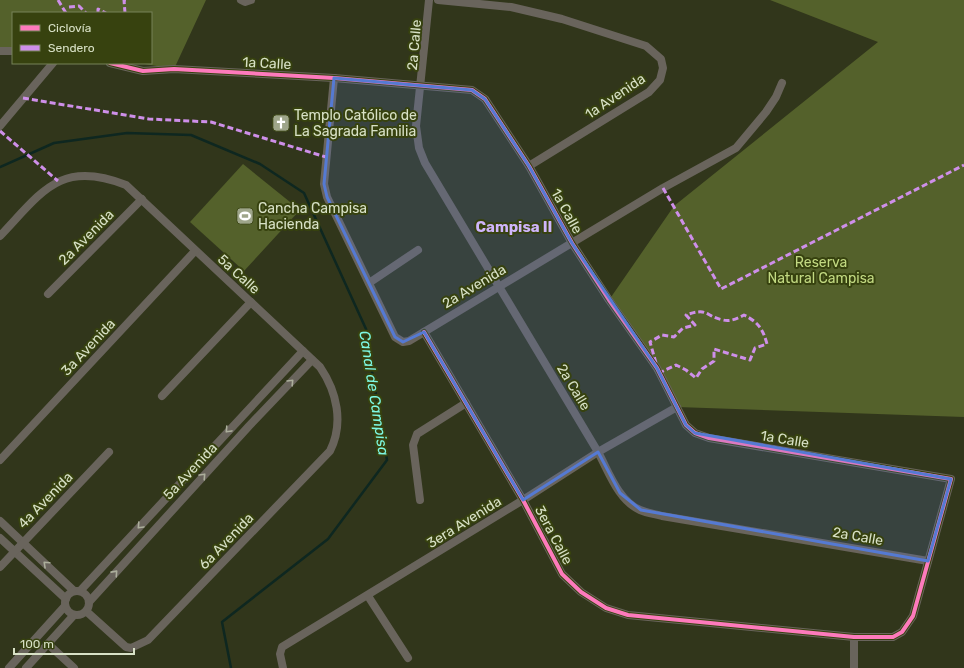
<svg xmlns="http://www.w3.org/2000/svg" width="964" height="668" font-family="Rubik,sans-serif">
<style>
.green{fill:#54612b}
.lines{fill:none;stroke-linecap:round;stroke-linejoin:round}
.stream{stroke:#0e2720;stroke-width:2.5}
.minor{stroke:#69645c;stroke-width:8}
.quiet{stroke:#ce8fe9;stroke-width:3;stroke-dasharray:6 3;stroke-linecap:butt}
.cycleway-casing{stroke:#37420f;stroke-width:6}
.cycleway{stroke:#fd7abc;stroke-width:4}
.oneway{stroke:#acaf9c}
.marked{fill:#557ad3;fill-opacity:0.2;stroke:#557ad3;stroke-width:3;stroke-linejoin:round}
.labels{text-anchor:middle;stroke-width:4;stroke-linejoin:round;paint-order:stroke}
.street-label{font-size:14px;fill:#d8e1c6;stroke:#37420f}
.poi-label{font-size:14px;fill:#d8e1c6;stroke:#37420f;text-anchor:start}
.park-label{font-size:14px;fill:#c2d982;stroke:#37420f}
.neighbourhood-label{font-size:15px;font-weight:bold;fill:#cfb5fb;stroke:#37420f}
.water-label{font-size:15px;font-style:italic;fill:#7ef8e3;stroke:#37420f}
</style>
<rect width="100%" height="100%" fill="#31361b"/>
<g class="green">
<path d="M 0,0 L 206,0 L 174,69 L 139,63 L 151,63 L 151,13 L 13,13 L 13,51 L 0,51 Z"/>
<path d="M 770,0 L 964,0 L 964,417 L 677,407 L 609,300 L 674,206 L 878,42 Z"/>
<path d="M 243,164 L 300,210 L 244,271 L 190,222 Z"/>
</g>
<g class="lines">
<path class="stream" d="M 0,167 L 54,143 L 127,133 L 191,135 L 260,164 L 304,193 L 366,329 L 370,360 L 387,460 L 328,539 L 222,622 L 231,668"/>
<g class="minor">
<path d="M 241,0 L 245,2 L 251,0"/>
<path d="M 429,0 L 416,126 L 419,148 L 425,163 L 598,452 C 609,472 618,500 640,510 C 647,513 655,514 662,516 L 928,561"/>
<path d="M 438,0 L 511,7 L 562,19 L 646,46 L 661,59 L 663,68 L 660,80 L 649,92 L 529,166"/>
<path d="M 0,51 L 13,51"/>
<path d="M 110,63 L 143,71 L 174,69 L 334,78 L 472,90 L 485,99 L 529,166 L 572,243 L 609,300 L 657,368 L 686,425 L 695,433 L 709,438 L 951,479 L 913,616 L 902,632 L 893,637 L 854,637 L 628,615 L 606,608 L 581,592 L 562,574 L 523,500 L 424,332"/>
<path d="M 334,78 L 324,184 L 327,197 L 395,337 L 403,342 L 409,341 L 424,332 L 663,188 L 736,148 L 766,112 L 776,97 L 782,83"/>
<path d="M 0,126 L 53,63"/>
<path d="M 0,236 C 42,192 60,159 126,185 L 320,367 C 337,392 344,423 330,451 L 148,640 L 131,648 L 126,647 L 86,611"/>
<path d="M 369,283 L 418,250"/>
<path d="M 48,294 L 142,199"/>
<path d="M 162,396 L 251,302"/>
<path d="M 0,460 L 195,251"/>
<path d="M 420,500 L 413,445 L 417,434 L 466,403"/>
<path d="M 0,521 L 74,591"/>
<path d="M 0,538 L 66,599"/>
<path d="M 0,567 L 109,452"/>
<circle cx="77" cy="603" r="12"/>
<path d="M 80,591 L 303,351"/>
<path d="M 368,596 L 408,658"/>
<path d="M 89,602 L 249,426 L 312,360"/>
<path d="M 854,637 L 854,668"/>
<path d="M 48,644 L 74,668"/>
<path d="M 9,668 L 65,606"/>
<path d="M 26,668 L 74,615"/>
<path d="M 283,668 L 280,654 L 282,647 L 523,500 L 598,452 L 677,407"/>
</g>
<g class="quiet">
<path d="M 58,0 L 66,13"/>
<path d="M 69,7 L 79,6 L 86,13"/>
<path d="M 98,13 L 98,9 L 106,13"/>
<path d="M 125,13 L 124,0 L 126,0"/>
<path d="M 23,98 L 149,119 L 211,122 L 326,157"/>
<path d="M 0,131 L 58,181"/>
<path d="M 663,188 L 721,289 L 964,165"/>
<path d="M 656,363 L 650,342 L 662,335 L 674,337 L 683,328 L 695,325 L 686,315 C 709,307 704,316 723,320 C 731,322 738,318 744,315 C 758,322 763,329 767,344 L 755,348 L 750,360 L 714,349 L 714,361 L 702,369 L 696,378 L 686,370 L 676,365 L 659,373"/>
</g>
<defs>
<path id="cycleway" d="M 110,63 L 143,71 L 174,69 L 334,78 L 472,90 L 485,99 L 529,166 L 572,243 L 609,300 L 657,368 L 686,425 L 695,433 L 709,438 L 951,479 L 913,616 L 902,632 L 893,637 L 854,637 L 628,615 L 606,608 L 581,592 L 562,574 L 523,500 L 424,332"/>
</defs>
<use href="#cycleway" class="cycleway-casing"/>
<use href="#cycleway" class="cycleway"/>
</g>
<defs><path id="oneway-chevron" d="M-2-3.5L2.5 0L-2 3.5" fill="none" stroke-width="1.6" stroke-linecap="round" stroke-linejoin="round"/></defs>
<g class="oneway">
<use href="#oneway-chevron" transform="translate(291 382) rotate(-46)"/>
<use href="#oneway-chevron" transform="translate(228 430) rotate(133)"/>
<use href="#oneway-chevron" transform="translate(203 476) rotate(-47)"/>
<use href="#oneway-chevron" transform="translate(140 526) rotate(133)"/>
<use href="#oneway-chevron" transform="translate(46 564) rotate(-137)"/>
<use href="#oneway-chevron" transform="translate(115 573) rotate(-48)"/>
</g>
<path class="marked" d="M 334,78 L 472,90 L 485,99 L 529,166 L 572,243 L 657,368 L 686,425 L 695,433 L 951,479 L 928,561 L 641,510 L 620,493 L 598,452 L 523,500 L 424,332 L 403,342 L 395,337 L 327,197 L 324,184 Z"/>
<defs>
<symbol id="church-square" viewBox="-11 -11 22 22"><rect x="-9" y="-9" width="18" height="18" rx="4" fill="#9ea58a" stroke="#37420f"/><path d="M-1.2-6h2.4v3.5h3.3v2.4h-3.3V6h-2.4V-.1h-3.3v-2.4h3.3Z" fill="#fff"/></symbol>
<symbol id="stadium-square" viewBox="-11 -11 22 22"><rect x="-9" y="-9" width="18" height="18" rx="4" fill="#9ea58a" stroke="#37420f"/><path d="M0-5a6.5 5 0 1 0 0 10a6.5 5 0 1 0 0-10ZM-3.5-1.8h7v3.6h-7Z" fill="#fff"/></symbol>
</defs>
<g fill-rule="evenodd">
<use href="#church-square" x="271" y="113" width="20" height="20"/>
<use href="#stadium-square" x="235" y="206" width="20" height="20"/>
</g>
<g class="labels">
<g class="street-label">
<text transform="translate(414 45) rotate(-85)" y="5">2a Calle</text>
<text transform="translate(267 63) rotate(3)" y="5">1a Calle</text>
<text transform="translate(615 96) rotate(-34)" y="5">1a Avenida</text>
<text transform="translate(567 211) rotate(61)" y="5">1a Calle</text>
<text transform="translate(86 237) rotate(-45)" y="5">2a Avenida</text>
<text transform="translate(239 274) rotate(42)" y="5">5a Calle</text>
<text transform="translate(474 286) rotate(-31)" y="5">2a Avenida</text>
<text transform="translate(88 347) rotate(-47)" y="5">3a Avenida</text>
<text transform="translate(574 387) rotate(59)" y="5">2a Calle</text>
<text transform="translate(785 439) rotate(9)" y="5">1a Calle</text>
<text transform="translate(190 471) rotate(-47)" y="5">5a Avenida</text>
<text transform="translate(45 500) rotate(-46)" y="5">4a Avenida</text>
<text transform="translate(464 522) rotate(-32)" y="5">3era Avenida</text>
<text transform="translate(554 535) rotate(62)" y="5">3era Calle</text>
<text transform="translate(858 536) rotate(10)" y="5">2a Calle</text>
<text transform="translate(226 541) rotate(-46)" y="5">6a Avenida</text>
</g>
<g class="poi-label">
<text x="294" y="120">Templo Católico de<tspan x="294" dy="16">La Sagrada Familia</tspan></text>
<text x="258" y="213">Cancha Campisa<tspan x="258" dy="16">Hacienda</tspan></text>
</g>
<g class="park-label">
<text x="821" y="267">Reserva<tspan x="821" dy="16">Natural Campisa</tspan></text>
</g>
<g class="neighbourhood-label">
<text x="514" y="232">Campisa II</text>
</g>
<g class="water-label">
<text transform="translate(374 393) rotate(81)" y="5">Canal de Campisa</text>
</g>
</g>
<rect x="12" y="12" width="140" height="52" fill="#37420f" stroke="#778258"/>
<rect x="20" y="25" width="20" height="6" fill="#fd7abc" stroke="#778258"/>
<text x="48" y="32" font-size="12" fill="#d8e1c6">Ciclovía</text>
<rect x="20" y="45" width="20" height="6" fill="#ce8fe9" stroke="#778258"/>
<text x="48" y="52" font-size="12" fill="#d8e1c6">Sendero</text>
<path d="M14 648v6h120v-6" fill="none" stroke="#d8e1c6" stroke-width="2"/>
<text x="20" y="648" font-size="12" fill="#d8e1c6" stroke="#37420f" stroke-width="3" paint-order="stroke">100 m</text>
</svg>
